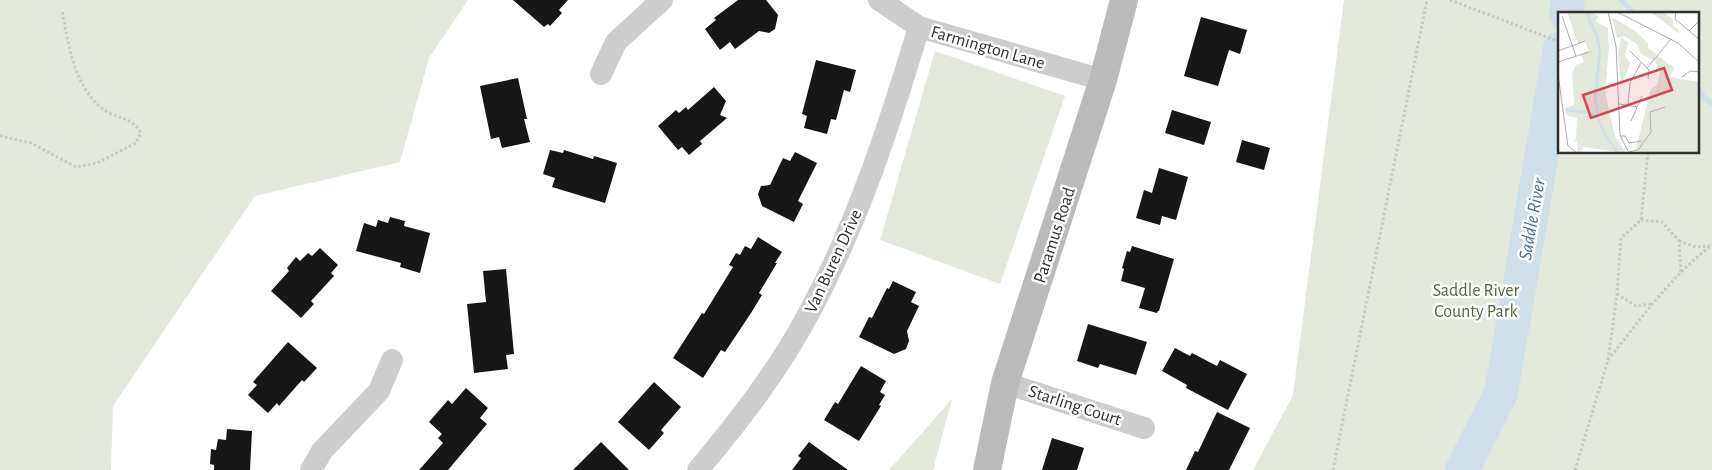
<svg xmlns="http://www.w3.org/2000/svg" width="1712" height="470" font-family="'Alegreya Sans',sans-serif">
<style>
.green{fill:#e3e8dd;fill-rule:evenodd}
.lines{fill:none;stroke-linecap:round;stroke-linejoin:round}
.stream{stroke:#cedfe9;stroke-width:5.5}
.river{stroke:#cedfe9;stroke-width:34}
.building{fill:#171717}
.path{stroke:#c7c7c7;stroke-width:3;stroke-dasharray:2.5 2.5;stroke-linecap:butt}
.minor{stroke:#cdcdcd;stroke-width:22}
.secondary{stroke:#bababa;stroke-width:28}
.labels{text-anchor:middle;stroke-width:5;stroke-linejoin:round;paint-order:stroke}
.street-label{font-size:18px;fill:#303030;stroke:#fff}
.park-label{font-size:18px;fill:#546742;stroke:#fff}
.water-label{font-size:19px;font-style:italic;fill:#46718a;stroke:#fff}
.inset-river{fill:none;stroke:#cedfe9;stroke-width:2.5}
.inset-road{fill:none;stroke:#acacac;stroke-width:1}
.view{fill:#d34653;fill-opacity:0.15;stroke:#d34653;stroke-width:2.5}
.inset-edge{fill:none;stroke:#303030;stroke-width:2.5}
</style>
<rect width="100%" height="100%" fill="#fff"/>
<g class="green">
<path d="M 0,0 L 468,0 L 429,58 L 400,162 L 255,196 L 113,406 L 111,470 L 0,470 Z"/>
<path d="M 1344,0 L 1712,0 L 1712,470 L 1253,470 L 1293,395 ZM 1560,14 L 1698,14 L 1698,152 L 1560,152 Z"/>
<path d="M 935,51 L 1065,96 L 1000,284 L 880,240 Z"/>
<path d="M 952,399 L 933,470 L 889,470 Z"/>
</g>
<g class="lines">
<g class="stream">
<path d="M 1622,0 L 1634,14"/>
<path d="M 1698,88 L 1704,98 L 1712,103"/>
</g>
<g class="river">
<path d="M 1566,14 L 1568,0"/>
<path d="M 1462,470 L 1501,393 L 1560,48"/>
</g>
</g>
<g class="building">
<path d="M 513,0 L 568,0 L 559,10 L 562,13 L 550,26 L 548,24 L 544,27 Z"/>
<path d="M 738,0 L 766,0 L 778,15 L 775,29 L 769,33 L 759,31 L 735,49 L 730,42 L 720,50 L 705,29 L 716,20 L 714,18 Z"/>
<path d="M 1201,17 L 1247,30 L 1240,54 L 1229,50 L 1218,86 L 1184,76 Z"/>
<path d="M 816,60 L 856,70 L 850,92 L 844,90 L 836,120 L 831,119 L 827,134 L 804,128 L 807,116 L 802,114 Z"/>
<path d="M 518,78 L 527,119 L 524,119 L 530,142 L 502,148 L 499,137 L 491,139 L 480,86 Z"/>
<path d="M 714,87 L 726,101 L 720,115 L 727,118 L 700,141 L 702,144 L 689,155 L 682,147 L 678,150 L 658,126 L 676,110 L 679,113 L 686,107 L 688,110 Z"/>
<path d="M 1172,110 L 1211,122 L 1204,145 L 1165,133 Z"/>
<path d="M 1242,140 L 1270,148 L 1264,170 L 1236,162 Z"/>
<path d="M 550,150 L 563,153 L 564,150 L 593,159 L 594,156 L 617,163 L 605,203 L 552,187 L 555,178 L 543,174 Z"/>
<path d="M 795,152 L 817,163 L 798,201 L 803,204 L 794,222 L 762,206 L 758,194 L 761,186 L 770,185 L 783,158 L 790,161 Z"/>
<path d="M 1159,168 L 1188,177 L 1176,220 L 1162,216 L 1160,225 L 1136,218 L 1144,190 L 1152,193 Z"/>
<path d="M 390,217 L 405,221 L 404,226 L 430,233 L 420,273 L 400,267 L 401,263 L 356,251 L 364,223 L 376,227 L 378,220 L 388,223 Z"/>
<path d="M 758,237 L 782,252 L 775,263 L 777,263 L 759,293 L 762,295 L 751,313 L 725,352 L 721,350 L 703,378 L 673,358 L 702,313 L 704,314 L 733,267 L 729,265 L 736,253 L 740,255 L 745,246 L 751,249 Z"/>
<path d="M 1132,246 L 1174,259 L 1159,311 L 1158,311 L 1157,313 L 1139,308 L 1145,288 L 1121,281 L 1124,269 L 1122,268 L 1127,251 L 1130,252 Z"/>
<path d="M 320,248 L 338,265 L 331,273 L 334,276 L 311,301 L 314,304 L 301,318 L 271,291 L 289,271 L 287,268 L 296,257 L 300,261 L 308,253 L 312,256 Z"/>
<path d="M 506,269 L 514,354 L 506,355 L 508,369 L 474,373 L 467,304 L 486,302 L 483,271 Z"/>
<path d="M 893,281 L 916,292 L 911,302 L 919,306 L 907,331 L 909,341 L 906,349 L 894,354 L 859,337 L 869,317 L 872,318 L 887,288 L 889,289 Z"/>
<path d="M 1088,324 L 1147,342 L 1136,375 L 1100,364 L 1098,368 L 1077,361 Z"/>
<path d="M 288,342 L 317,368 L 304,382 L 302,380 L 279,406 L 277,403 L 268,413 L 248,395 L 257,385 L 253,382 Z"/>
<path d="M 1175,348 L 1190,356 L 1192,353 L 1217,366 L 1220,360 L 1247,374 L 1228,410 L 1186,388 L 1187,385 L 1162,371 Z"/>
<path d="M 861,366 L 886,381 L 880,392 L 885,395 L 879,405 L 881,406 L 859,441 L 824,420 L 835,402 L 838,404 Z"/>
<path d="M 654,382 L 681,407 L 661,430 L 664,433 L 649,450 L 618,422 Z"/>
<path d="M 466,388 L 488,408 L 480,418 L 487,424 L 448,470 L 419,470 L 443,443 L 438,438 L 442,434 L 429,422 L 448,400 L 452,404 Z"/>
<path d="M 1217,412 L 1250,428 L 1229,470 L 1186,470 L 1195,451 L 1198,452 Z"/>
<path d="M 227,429 L 252,431 L 250,470 L 214,470 L 214,465 L 210,464 L 211,449 L 216,450 L 218,439 L 226,440 Z"/>
<path d="M 1052,438 L 1084,448 L 1077,470 L 1042,470 Z"/>
<path d="M 601,442 L 629,470 L 573,470 Z"/>
<path d="M 809,442 L 848,470 L 792,470 L 801,458 L 798,456 Z"/>
</g>
<g class="lines">
<g class="path">
<path d="M 1450,0 L 1560,42"/>
<path d="M 0,136 L 31,143 L 76,167 L 97,163 L 136,143 L 141,133 C 130,115 117,120 103,109 C 74,87 68,43 62,10"/>
<path d="M 1641,220 L 1662,222 L 1679,241 L 1681,273"/>
<path d="M 1679,241 L 1696,247 L 1710,246"/>
<path d="M 1617,294 L 1636,306 L 1652,304"/>
<path d="M 1608,360 C 1640,320 1671,276 1712,245"/>
<path d="M 1333,470 L 1427,0"/>
<path d="M 1575,470 L 1608,360 L 1617,294 L 1621,238 L 1641,220 L 1648,152"/>
</g>
<g class="minor">
<path d="M 879,0 L 919,27 L 1103,80"/>
<path d="M 601,74 L 616,42 L 662,0"/>
<path d="M 1005,383 L 1144,428"/>
<path d="M 311,470 L 322,451 L 379,391 L 392,360"/>
<path d="M 698,470 C 740,420 781,367 811,309 C 859,220 890,123 919,27"/>
</g>
<path class="secondary" d="M 987,470 L 1005,383 L 1103,80 L 1124,0"/>
</g>
<g class="labels">
<g class="street-label">
<text transform="translate(988 47) rotate(16)" y="6">Farmington Lane</text>
<text transform="translate(1054 235) rotate(-72)" y="6">Paramus Road</text>
<text transform="translate(833 261) rotate(-65)" y="6">Van Buren Drive</text>
<text transform="translate(1075 405) rotate(18)" y="6">Starling Court</text>
</g>
<g class="park-label">
<text x="1476" y="296">Saddle River<tspan x="1476" dy="21">County Park</tspan></text>
</g>
<g class="water-label">
<text transform="translate(1531 219) rotate(-80)" y="7">Saddle River</text>
</g>
</g>
<g transform="translate(1558 12)">
<rect width="141" height="141" fill="#fff"/>
<path d="M 9,0 L 34,0 L 41,5 L 37,9 L 50,16 L 51,37 L 47,80 L 57,124 L 68,141 L 25,135 L 23,141 L 20,140 L 19,129 L 15,130 L 18,126 L 19,106 L 8,103 L 7,96 L 16,93 L 14,61 L 18,53 L 26,50 L 23,42 L 31,39 L 27,30 L 20,32 ZM 93,0 L 105,0 L 115,7 L 115,14 L 122,19 L 120,21 ZM 54,5 L 77,19 L 90,31 L 90,36 L 116,56 L 112,65 L 141,70 L 141,141 L 82,141 L 78,137 L 93,77 L 99,73 L 102,60 L 97,49 L 83,42 L 79,32 L 66,24 L 59,26 ZM 63,26 L 70,30 L 67,43 L 72,52 L 63,74 L 60,43 Z" fill="#e3e8dd"/>
<path class="inset-river" d="M 28,0 L 39,24 L 42,41 L 37,84 L 40,106 L 47,123 L 60,141M 8,98 L 31,101 L 41,107"/>
<path class="inset-road" d="M 50,0 L 58,34 L 62,123 L 70,139M 59,0 L 120,31 L 142,51M 118,0 L 117,7 L 142,28M 4,4 L 18,44M 131,19 L 142,8M 0,39 L 27,29M 72,39 L 91,58 L 90,67M 0,50 L 31,40M 89,56 L 113,27M 0,62 L 9,127M 127,63 L 124,65 L 132,59 L 142,60M 61,92 L 79,95M 70,92 L 72,71 L 83,51M 73,109 L 84,84M 62,124 L 67,124 L 71,131 L 84,129M 9,127 L 10,134 L 19,141M 70,140 L 80,138 L 93,120 L 92,100 L 107,95"/>
<path class="view" d="M 106,56 L 114,78 L 33,106 L 25,83 Z"/>
<rect width="141" height="141" class="inset-edge"/>
</g>
</svg>
